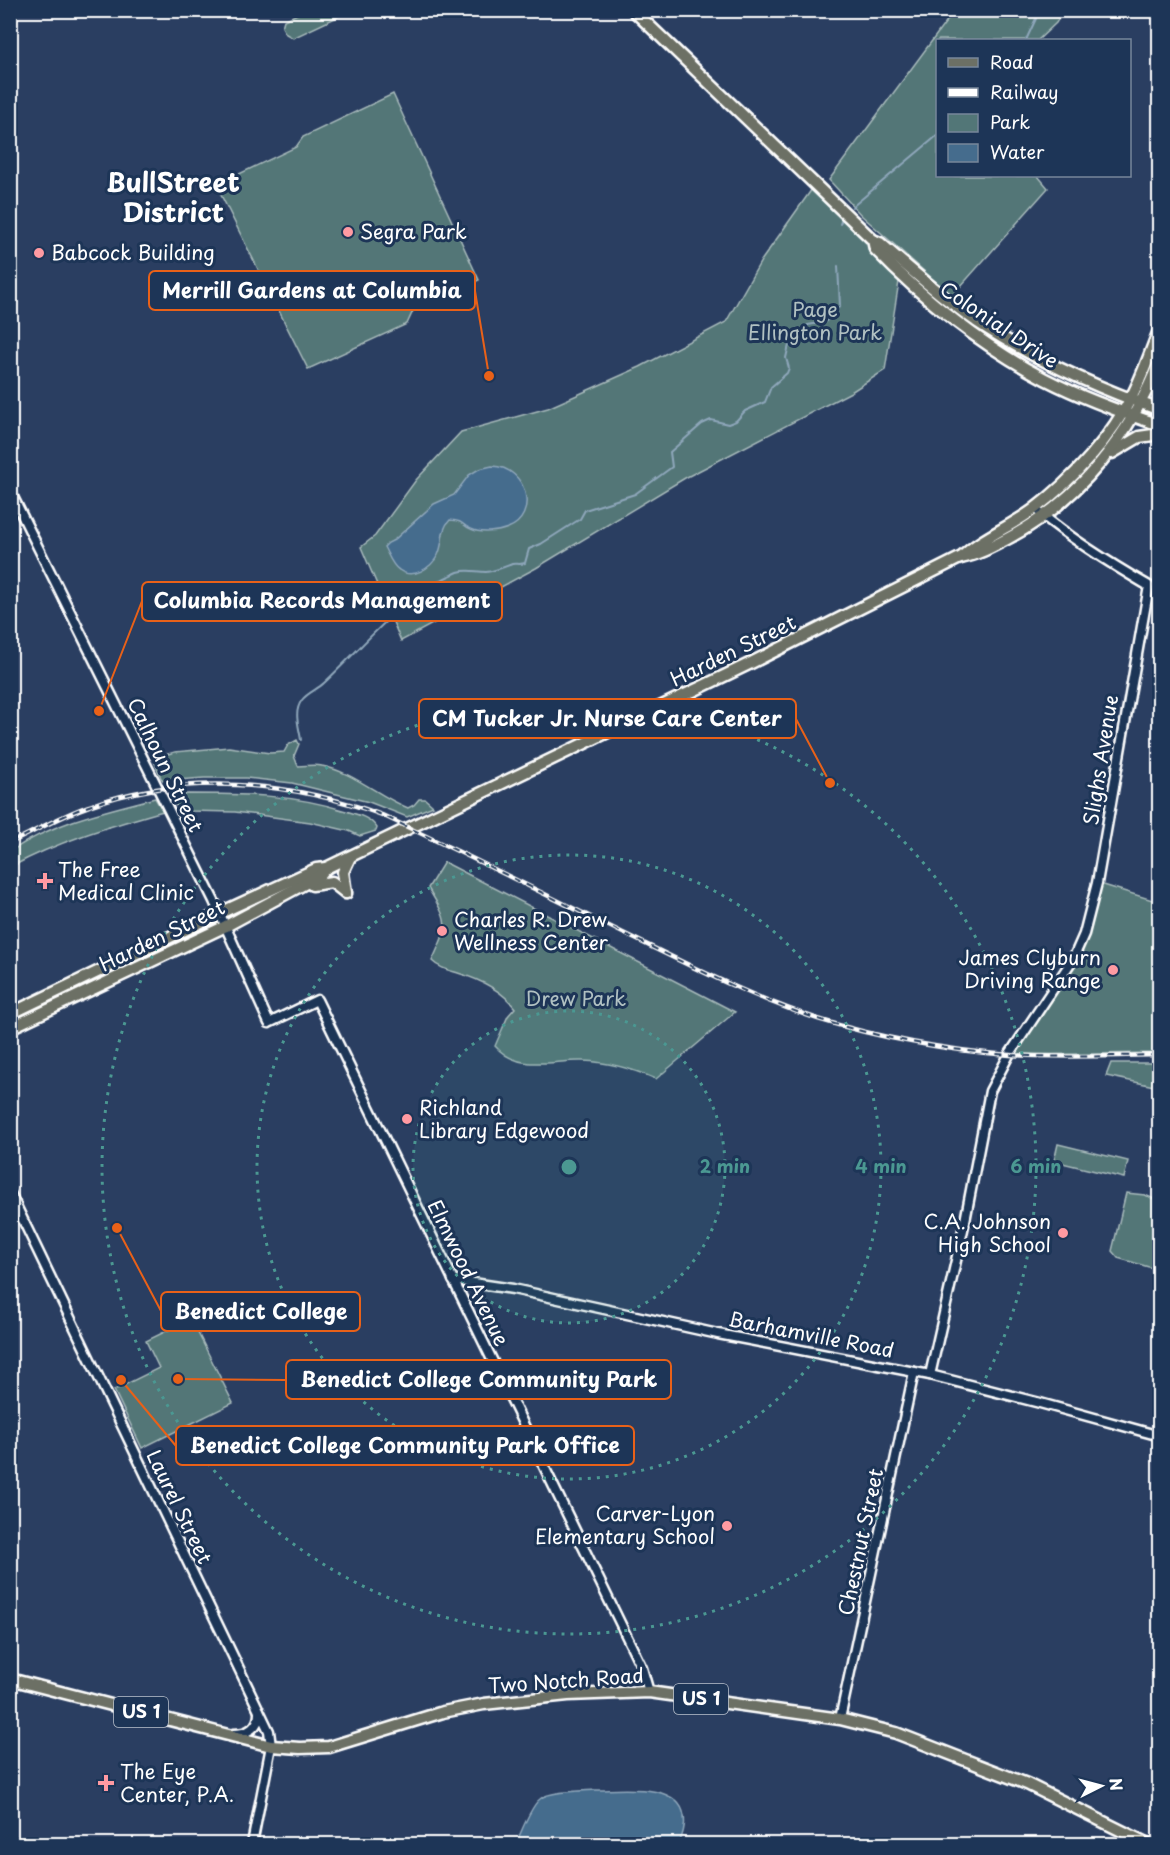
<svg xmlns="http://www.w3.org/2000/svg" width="1170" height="1855" font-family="'Playpen Sans',sans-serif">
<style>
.green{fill:#527677;stroke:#a8babb;stroke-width:1.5}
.water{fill:#456c8d;stroke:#8fa7bb;stroke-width:1.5}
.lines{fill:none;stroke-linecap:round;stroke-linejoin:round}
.stream{stroke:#8fa7bb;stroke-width:2}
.minor-casing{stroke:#fff;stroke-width:13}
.major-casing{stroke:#fff;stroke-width:15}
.minor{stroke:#1d3557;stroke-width:8}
.major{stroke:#6c7065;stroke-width:10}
.rail-casing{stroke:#fff;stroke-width:4.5}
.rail{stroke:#1d3557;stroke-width:2;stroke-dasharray:7;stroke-linecap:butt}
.ring{fill:none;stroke:#4b9892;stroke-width:3;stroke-dasharray:3 6}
.poi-dot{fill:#ff9aa2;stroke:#1d3557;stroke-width:2}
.labels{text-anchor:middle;stroke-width:6;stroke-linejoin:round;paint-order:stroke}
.shield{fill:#1d3557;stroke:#bbc2cd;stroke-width:1.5}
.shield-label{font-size:18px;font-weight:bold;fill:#fff}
.poi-label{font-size:20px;fill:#fff;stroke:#1d3557;text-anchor:start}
.park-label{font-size:20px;fill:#b1c1c2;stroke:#1d3557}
.street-label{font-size:20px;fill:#fff;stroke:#1d3557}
.district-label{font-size:26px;font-weight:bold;fill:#fff;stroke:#1d3557}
.centre{fill:#4b9892;stroke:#1d3557;stroke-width:3}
.ring-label{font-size:18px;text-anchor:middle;font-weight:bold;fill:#4b9892;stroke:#1d3557;stroke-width:6;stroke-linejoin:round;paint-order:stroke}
.leader{fill:none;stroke:#e96118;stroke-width:2}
.callout-dot{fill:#e96118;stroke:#1d3557;stroke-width:2}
.callout{fill:#1d3557;stroke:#e96118;stroke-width:2}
.callout-label{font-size:21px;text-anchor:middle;font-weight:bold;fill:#fff}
</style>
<rect width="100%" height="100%" fill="#2a3e61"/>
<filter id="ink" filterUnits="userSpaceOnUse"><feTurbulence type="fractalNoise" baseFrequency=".0167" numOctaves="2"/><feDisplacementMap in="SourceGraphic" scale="12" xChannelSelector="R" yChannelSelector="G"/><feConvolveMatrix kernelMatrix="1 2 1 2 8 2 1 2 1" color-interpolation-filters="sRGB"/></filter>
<g filter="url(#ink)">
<g class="green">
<path d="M 304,11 L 350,10 L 350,11 L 293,38 L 286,34 L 282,27 L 284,20 Z"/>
<path d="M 954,11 L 1063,11 L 1056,23 L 1038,40 L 938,40 L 938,176 L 1038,176 L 1048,188 L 952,296 L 861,215 L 829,180 Z"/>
<path d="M 393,94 L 479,280 L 413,311 L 407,324 L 308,369 L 216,185 L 296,147 L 303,137 Z"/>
<path d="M 812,189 L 900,275 L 885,370 L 851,392 L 685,478 L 536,568 L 401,641 L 361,547 L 375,536 L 416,480 L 461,432 L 548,408 L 640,367 L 726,322 L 761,261 Z"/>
<path d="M 297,740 L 299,744 L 294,756 L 298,766 C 306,766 315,764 322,766 C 354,772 379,797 408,808 L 414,805 L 419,799 L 425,799 L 433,806 L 407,817 L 369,802 L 292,783 L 246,778 L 204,778 L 164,781 L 161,778 L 155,763 L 161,756 L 175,752 L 229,747 L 270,753 L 284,752 L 288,745 Z"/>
<path d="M 187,794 C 242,794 294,794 346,811 C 358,815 370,817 377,828 L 376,831 L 360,836 L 349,831 L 310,822 L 235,812 L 188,811 L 175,805 L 178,798 Z"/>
<path d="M 155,798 L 163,811 C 111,826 58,841 11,867 L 11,851 C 54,822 105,811 155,798 Z"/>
<path d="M 444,862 L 735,1012 L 656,1079 C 633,1069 608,1062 583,1061 C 551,1060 519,1073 495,1046 L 508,1016 L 515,1008 C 502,990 478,979 458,973 C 448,970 439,968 432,961 C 449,924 450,924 428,888 Z"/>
<path d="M 1097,883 L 1159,902 L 1159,1053 L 1009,1055 L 1074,957 Z"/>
<path d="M 1111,1063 L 1159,1063 L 1159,1087 L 1106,1076 Z"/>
<path d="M 1058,1144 L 1128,1161 L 1124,1178 L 1054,1161 Z"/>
<path d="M 1126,1193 L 1145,1195 L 1159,1201 L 1159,1270 L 1118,1258 L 1112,1251 Z"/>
<path d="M 191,1319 L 233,1403 L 142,1448 L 114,1390 L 159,1368 L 146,1341 Z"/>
</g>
<g class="water">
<path d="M 492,466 C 528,467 539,517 508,528 C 498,532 481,534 471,529 C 461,525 465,521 450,520 C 440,530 444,543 438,555 C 431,568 413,580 399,570 C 392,566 388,554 384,547 L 388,543 L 394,540 L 434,504 L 454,495 L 469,475 L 479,469 Z"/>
<path d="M 596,1790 C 621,1790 679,1782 684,1816 C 686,1826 682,1836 679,1844 L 638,1844 L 628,1841 L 611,1840 L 591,1844 L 516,1844 C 520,1834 532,1805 540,1799 C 549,1791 583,1791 596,1790 Z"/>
</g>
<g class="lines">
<g class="stream">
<path d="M 1026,40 L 1040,10"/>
<path d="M 852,207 L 938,135"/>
<path d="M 840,224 L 842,218"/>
<path d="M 301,740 C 299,726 293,712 302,700 C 307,693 318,689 324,683 C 367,643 402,595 458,572 C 468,569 476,572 486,572 C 495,571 504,567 512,564 C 516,563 520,565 525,563 L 529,549 L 541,544 L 580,519 L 585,510 L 635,494 L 672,467 L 670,452 L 702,424 L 711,420 L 728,424 L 736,421 L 745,411 L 765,402 L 771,387 L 787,373 L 789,368 L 786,358 L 789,345 L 808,325 L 825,322 L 840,306 L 838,266"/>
</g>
<defs>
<g id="minor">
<path d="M 10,491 L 214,901 L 269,1023 L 317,1000 L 642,1668 L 649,1692"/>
<path d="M 10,1193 L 269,1731 L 271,1746 L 252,1844"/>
<path d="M 453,1280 L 513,1289 L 718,1334 L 930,1375 L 1040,1403 L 1160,1436"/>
<path d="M 930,1375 L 965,1221 L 990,1091 L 1009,1055 L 1073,959 L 1084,934 L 1097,883 L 1149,586 C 1111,564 1074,541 1040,513"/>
<path d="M 840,1719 L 914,1372"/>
<path d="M 233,1734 C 247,1734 260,1728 259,1711"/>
</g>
<g id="major">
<path d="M 633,10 L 873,240 L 880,243 C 911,270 942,297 976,321 C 1033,359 1095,387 1160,410"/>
<path d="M 873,240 L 875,249 C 923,299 984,347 1045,379 C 1082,398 1120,412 1160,425"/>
<path d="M 1112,453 L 1139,437 L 1160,434"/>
<path d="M 961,558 C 981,538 1010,527 1033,510 C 1073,480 1112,437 1134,392 C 1144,372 1151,350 1160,328"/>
<path d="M 312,885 L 332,882 L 346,893"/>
<path d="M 346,893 L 343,872 L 350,857"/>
<path d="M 10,1014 L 220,913 L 316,869 L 326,868 L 749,664 L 960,558 C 977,555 992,547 1007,539 C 1079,501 1131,435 1160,360"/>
<path d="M 10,1028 L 226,926 L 319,876 L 326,868"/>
<path d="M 10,1679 L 271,1746 L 300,1748 L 329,1747 L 443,1712 L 484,1704 L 568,1695 L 649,1692 L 840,1719 L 896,1733 L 1027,1784 L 1148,1844"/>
</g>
</defs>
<use href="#minor" class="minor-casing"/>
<use href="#major" class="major-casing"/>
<use href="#minor" class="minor"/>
<use href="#major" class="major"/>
<defs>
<path id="rail" d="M 10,843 C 36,831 62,815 89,806 C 183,772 291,781 382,815 C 463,853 543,893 623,933 C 687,964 750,997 818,1019 C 876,1037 949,1051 1010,1055 C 1059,1058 1110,1056 1160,1055"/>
</defs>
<use href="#rail" class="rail-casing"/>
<use href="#rail" class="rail"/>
</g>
</g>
<circle cx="569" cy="1167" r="156" fill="#4b9892" fill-opacity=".12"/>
<g class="ring">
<circle cx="569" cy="1167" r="156"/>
<circle cx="569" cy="1167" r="312"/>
<circle cx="569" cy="1167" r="467"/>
</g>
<g class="poi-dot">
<circle cx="348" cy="232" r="6"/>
<circle cx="39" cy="253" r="6"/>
<path d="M42 872h6v6h6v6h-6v6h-6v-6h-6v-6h6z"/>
<circle cx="442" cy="931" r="6"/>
<circle cx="1113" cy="970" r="6"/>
<circle cx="407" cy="1119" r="6"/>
<circle cx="1063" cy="1233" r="6"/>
<circle cx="727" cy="1526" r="6"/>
<path d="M103 1774h6v6h6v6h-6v6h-6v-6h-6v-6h6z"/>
</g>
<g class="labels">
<g class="shield">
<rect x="674" y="1684" width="54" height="30" rx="4.5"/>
<rect x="114" y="1697" width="54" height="30" rx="4.5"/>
</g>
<g class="shield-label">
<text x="701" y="1705">US 1</text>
<text x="141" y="1718">US 1</text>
</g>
<g class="poi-label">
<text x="360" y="239">Segra Park</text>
<text x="51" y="260">Babcock Building</text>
<text x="58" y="877">The Free<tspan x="58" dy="23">Medical Clinic</tspan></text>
<text x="454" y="927">Charles R. Drew<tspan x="454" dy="23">Wellness Center</tspan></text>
<text x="1101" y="965" text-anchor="end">James Clyburn<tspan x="1101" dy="23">Driving Range</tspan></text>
<text x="419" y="1115">Richland<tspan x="419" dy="23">Library Edgewood</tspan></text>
<text x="1051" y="1229" text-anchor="end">C.A. Johnson<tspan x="1051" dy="23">High School</tspan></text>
<text x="715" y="1521" text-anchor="end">Carver-Lyon<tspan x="715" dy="23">Elementary School</tspan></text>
<text x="120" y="1779">The Eye<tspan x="120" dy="23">Center, P.A.</tspan></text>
</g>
<g class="park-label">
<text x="815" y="317">Page<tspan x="815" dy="23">Ellington Park</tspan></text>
<text x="576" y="1006">Drew Park</text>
</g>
<g class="street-label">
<text transform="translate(999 325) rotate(34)" y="7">Colonial Drive</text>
<text transform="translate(733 651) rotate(-26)" y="7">Harden Street</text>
<text transform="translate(1101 760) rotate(-81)" y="7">Slighs Avenue</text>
<text transform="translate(165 765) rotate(64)" y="7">Calhoun Street</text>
<text transform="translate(162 936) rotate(-26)" y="7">Harden Street</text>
<text transform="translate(468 1273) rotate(64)" y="7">Elmwood Avenue</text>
<text transform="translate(811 1335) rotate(11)" y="7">Barhamville Road</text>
<text transform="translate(179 1507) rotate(64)" y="7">Laurel Street</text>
<text transform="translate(861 1542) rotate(-78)" y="7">Chestnut Street</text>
<text transform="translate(566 1681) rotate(-4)" y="7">Two Notch Road</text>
</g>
<g class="district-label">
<text x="173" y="192">BullStreet<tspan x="173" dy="30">District</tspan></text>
</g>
</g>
<circle cx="569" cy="1167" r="9" class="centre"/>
<g class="ring-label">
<text x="725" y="1173">2 min</text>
<text x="881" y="1173">4 min</text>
<text x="1036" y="1173">6 min</text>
</g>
<path class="leader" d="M489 376L475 291M99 711L142 601M830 783L796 719M117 1228L161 1311M178 1379L286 1380M121 1380L176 1446"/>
<g class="callout-dot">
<circle cx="489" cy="376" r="6"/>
<circle cx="99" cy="711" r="6"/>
<circle cx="830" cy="783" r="6"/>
<circle cx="117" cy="1228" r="6"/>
<circle cx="178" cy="1379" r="6"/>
<circle cx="121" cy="1380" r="6"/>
</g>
<g class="callout">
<rect x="149" y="271" width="326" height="39" rx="6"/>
<rect x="142" y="582" width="360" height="39" rx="6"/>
<rect x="419" y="699" width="377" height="39" rx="6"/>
<rect x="161" y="1292" width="199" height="39" rx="6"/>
<rect x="286" y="1360" width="385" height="39" rx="6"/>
<rect x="176" y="1426" width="458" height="39" rx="6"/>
</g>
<g class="callout-label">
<text x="312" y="298">Merrill Gardens at Columbia</text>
<text x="322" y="608">Columbia Records Management</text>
<text x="607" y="726">CM Tucker Jr. Nurse Care Center</text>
<text x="261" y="1319">Benedict College</text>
<text x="479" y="1387">Benedict College Community Park</text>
<text x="405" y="1453">Benedict College Community Park Office</text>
</g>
<rect width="1170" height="1855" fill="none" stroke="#1d3557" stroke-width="36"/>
<rect x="18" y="18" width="1134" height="1819" fill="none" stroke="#fff" stroke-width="2" filter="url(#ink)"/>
<rect x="936" y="39" width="195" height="138" fill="#1d3557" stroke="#77869a" stroke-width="1.5"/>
<rect x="948" y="58" width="30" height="9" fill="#6c7065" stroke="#77869a" stroke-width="1.5"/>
<text x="990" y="69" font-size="18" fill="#ffffff">Road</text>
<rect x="948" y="88" width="30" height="9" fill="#ffffff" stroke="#77869a" stroke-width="1.5"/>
<text x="990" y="99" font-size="18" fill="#ffffff">Railway</text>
<rect x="948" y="114" width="30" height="18" fill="#527677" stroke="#77869a" stroke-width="1.5"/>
<text x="990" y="129" font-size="18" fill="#ffffff">Park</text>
<rect x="948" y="144" width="30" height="18" fill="#456c8d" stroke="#77869a" stroke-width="1.5"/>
<text x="990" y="159" font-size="18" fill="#ffffff">Water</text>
<g transform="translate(1101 1786) rotate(84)" stroke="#1d3557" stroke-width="4.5" paint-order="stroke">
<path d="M0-4.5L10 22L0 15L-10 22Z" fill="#ffffff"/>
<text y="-9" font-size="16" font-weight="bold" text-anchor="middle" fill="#ffffff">N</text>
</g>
</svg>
